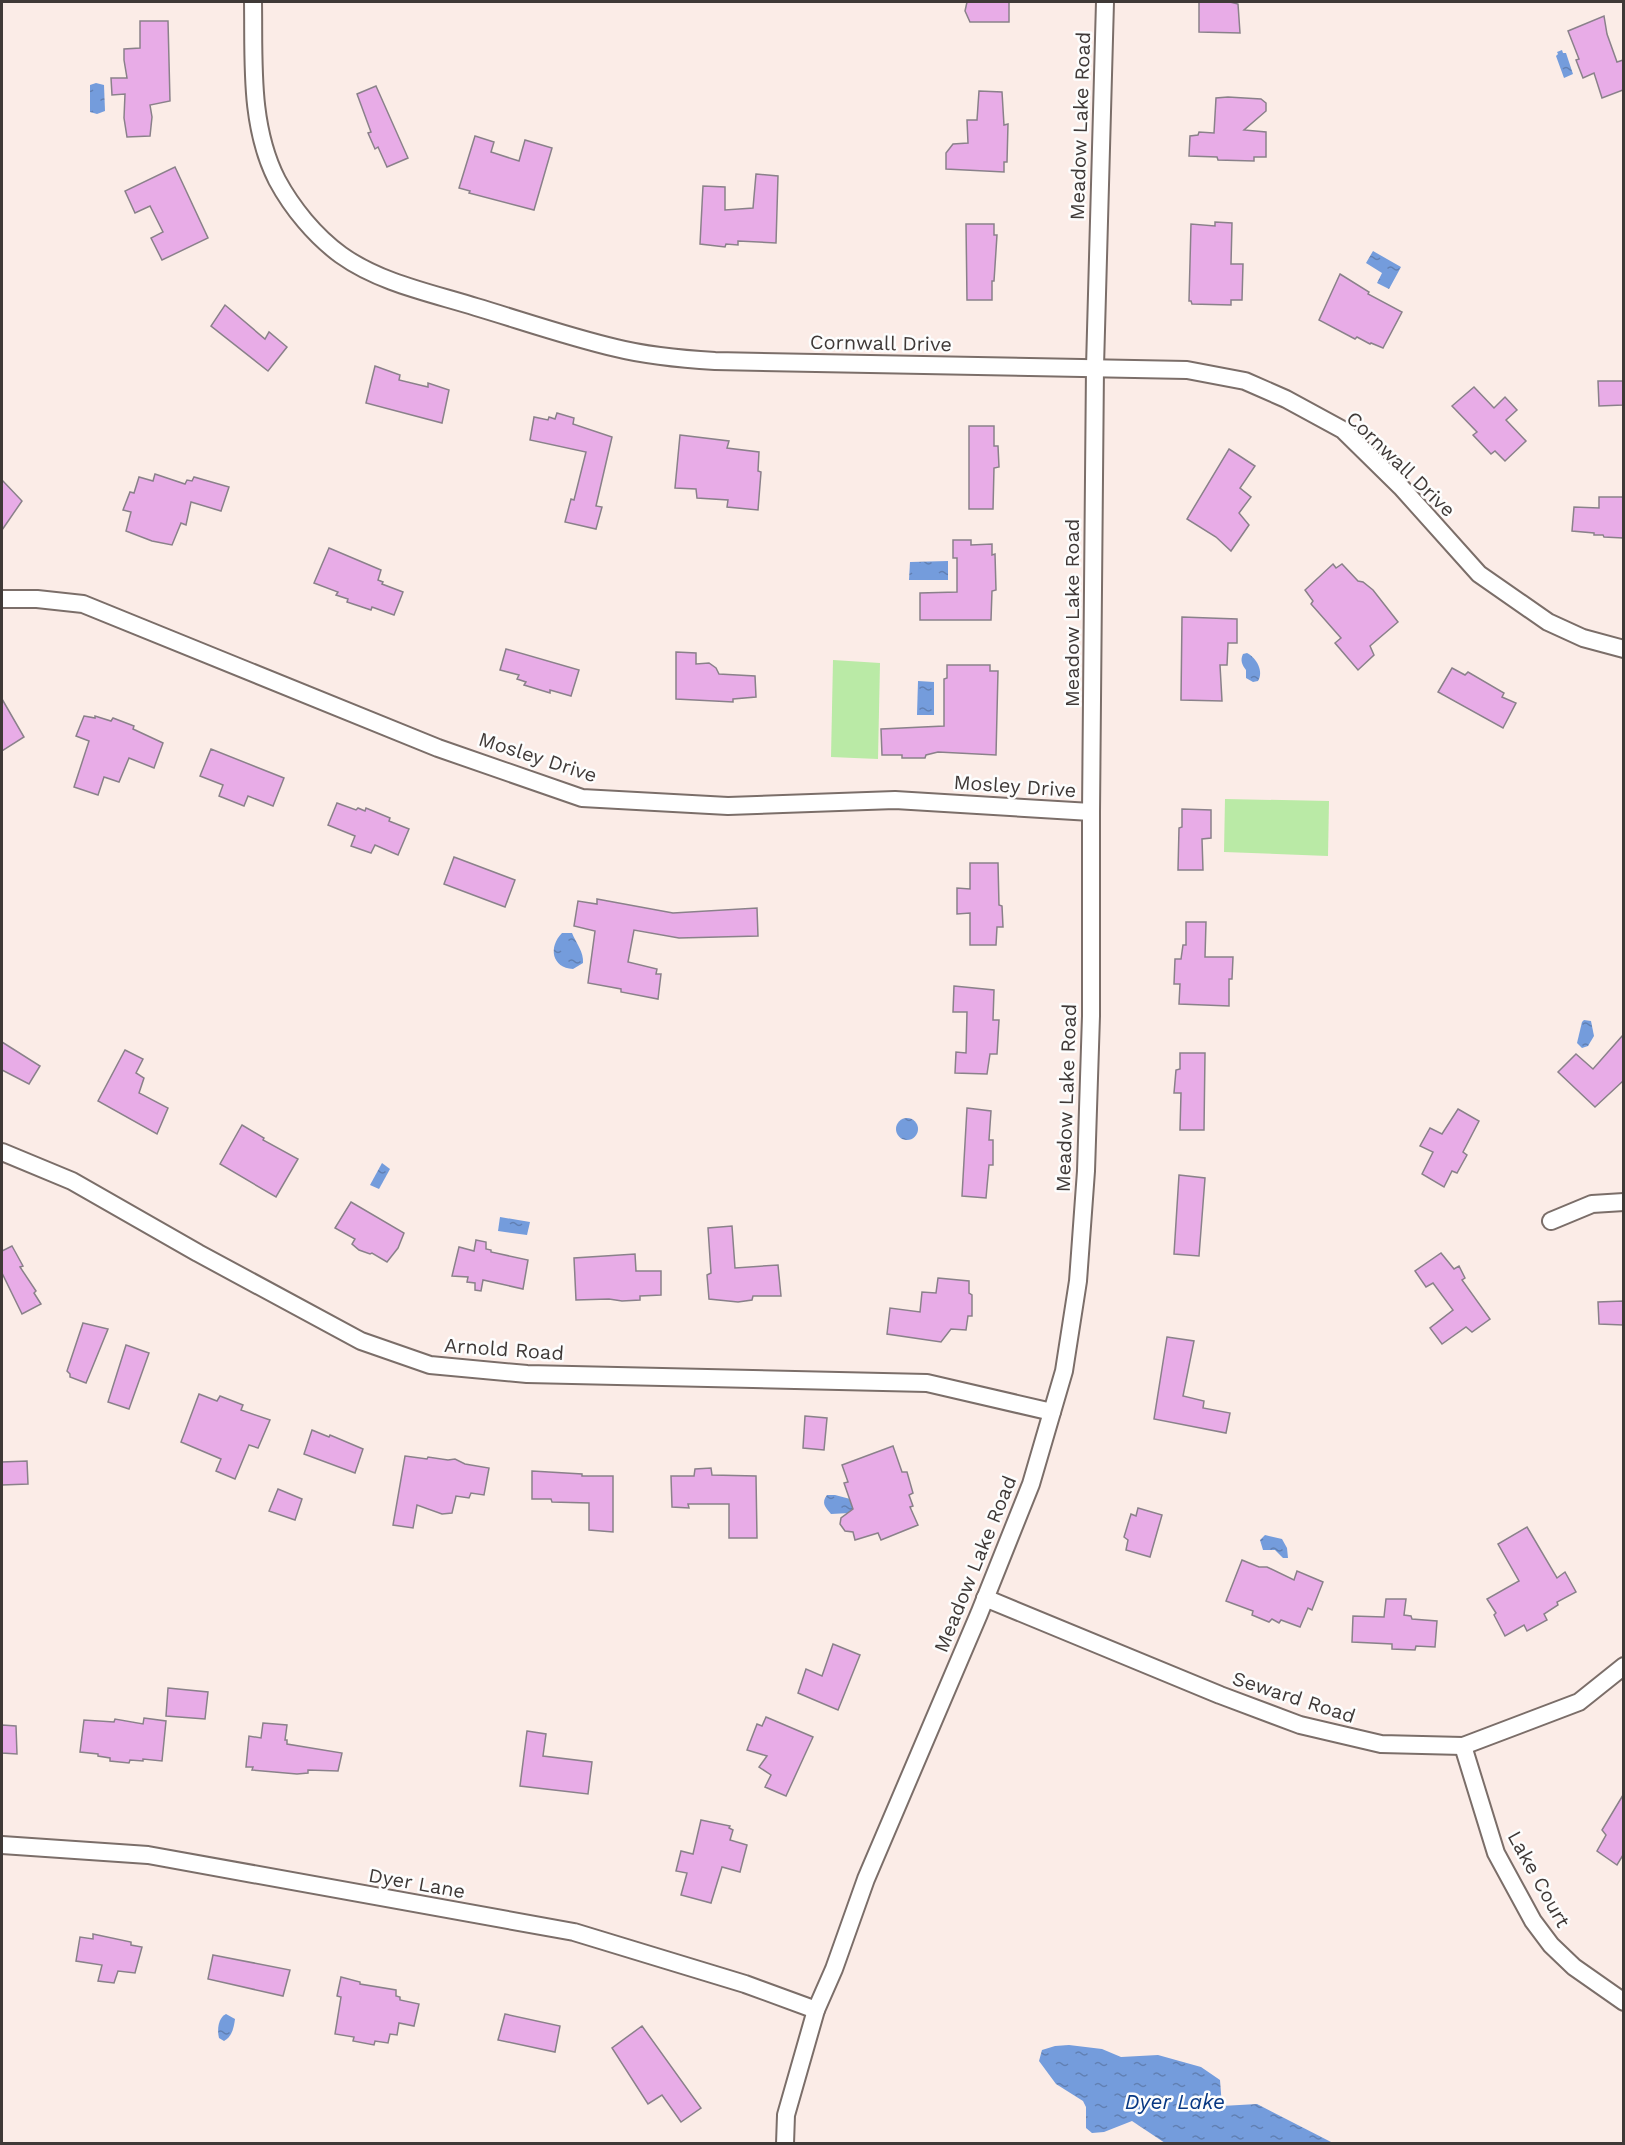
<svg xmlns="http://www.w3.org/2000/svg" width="1625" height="2145" font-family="'Work Sans',sans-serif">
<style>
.grass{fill:#baeaa6}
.water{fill:url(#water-ripples)}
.building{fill:#e8ace7;stroke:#8a818a;stroke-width:1.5}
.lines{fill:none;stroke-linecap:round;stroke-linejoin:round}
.street-casing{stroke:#7b6e69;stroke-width:20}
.street{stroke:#fff;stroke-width:16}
.labels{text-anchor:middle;stroke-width:5;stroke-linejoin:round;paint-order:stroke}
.street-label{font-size:20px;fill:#3f3937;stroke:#fdfdfd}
.water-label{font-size:21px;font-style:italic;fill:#083883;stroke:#fdfdfd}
</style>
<defs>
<pattern id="water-ripples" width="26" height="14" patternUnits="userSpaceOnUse" patternTransform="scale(1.5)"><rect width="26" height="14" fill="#749cdc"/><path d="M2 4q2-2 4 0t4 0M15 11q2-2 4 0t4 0" fill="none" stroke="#6180b3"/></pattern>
</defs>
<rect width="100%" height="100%" fill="#fbece7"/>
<g class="grass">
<path d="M 833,660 L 880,663 L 878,759 L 831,757 Z"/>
<path d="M 1225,799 L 1329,801 L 1328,856 L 1224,852 Z"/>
</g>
<g class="water">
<path d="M 1562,50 L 1563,53 L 1566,53 L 1573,74 L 1564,78 L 1556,56 L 1558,54 L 1557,52 Z"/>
<path d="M 96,83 L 104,85 L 105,111 L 97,114 L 90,112 L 90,85 Z"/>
<path d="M 1373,251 L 1401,267 L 1389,289 L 1377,283 L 1382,273 L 1366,263 Z"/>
<path d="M 948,561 L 948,580 L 909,580 L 910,562 Z"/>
<path d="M 1247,653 C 1257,658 1264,672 1258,681 L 1253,682 L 1246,678 L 1246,670 C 1242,665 1240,660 1243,654 Z"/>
<path d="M 918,681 L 934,682 L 934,715 L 917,715 Z"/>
<path d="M 562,933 L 572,933 C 576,943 584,952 583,963 L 573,969 C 552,968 548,947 562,933 Z"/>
<path d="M 1584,1020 L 1591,1021 L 1594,1036 L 1588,1046 L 1582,1048 L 1577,1043 L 1582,1022 Z"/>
<circle cx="907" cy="1129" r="11"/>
<path d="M 382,1163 L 390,1169 L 379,1189 L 370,1185 Z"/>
<path d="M 500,1217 L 530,1222 L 527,1235 L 498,1231 Z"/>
<path d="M 827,1495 L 835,1495 L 854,1500 L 854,1509 L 850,1513 L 831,1514 C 825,1507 821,1503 827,1495 Z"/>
<path d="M 1265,1535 L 1282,1539 L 1287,1548 L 1288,1558 L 1283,1558 L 1275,1550 L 1263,1550 L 1260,1540 Z"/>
<path d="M 226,2014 L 235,2019 C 234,2027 232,2037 224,2041 L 219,2038 C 217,2030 218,2018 226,2014 Z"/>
<path d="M 1069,2045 L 1102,2049 L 1121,2057 L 1158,2055 L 1201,2067 L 1220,2080 L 1222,2106 L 1257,2104 L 1333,2143 L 1165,2143 L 1132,2121 L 1104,2132 L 1092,2133 L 1086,2128 L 1086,2107 L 1083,2101 L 1056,2084 L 1039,2061 L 1042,2050 L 1055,2046 Z"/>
</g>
<g class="building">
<path d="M 967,2 L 1009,2 L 1009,22 L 970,22 L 965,11 Z"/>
<path d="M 1199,2 L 1230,2 L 1238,4 L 1240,33 L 1199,32 Z"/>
<path d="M 1604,16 L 1607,34 L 1617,62 L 1623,60 L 1623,90 L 1602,98 L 1594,73 L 1583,78 L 1576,60 L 1579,59 L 1568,31 Z"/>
<path d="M 140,21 L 168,21 L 170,101 L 150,105 L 152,117 L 150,136 L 127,137 L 124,118 L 125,94 L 112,95 L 111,78 L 127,78 L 124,60 L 124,49 L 140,48 Z"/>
<path d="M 376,86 L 408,158 L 387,167 L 378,147 L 375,149 L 368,133 L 371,132 L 357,94 Z"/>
<path d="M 979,91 L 1002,92 L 1004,125 L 1008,124 L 1007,162 L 1004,162 L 1004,172 L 946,169 L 946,153 L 953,144 L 968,143 L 967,120 L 977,120 Z"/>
<path d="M 1228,97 L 1261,99 L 1266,103 L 1266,111 L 1244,130 L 1266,132 L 1266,157 L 1254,157 L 1254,161 L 1218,160 L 1217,157 L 1189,156 L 1190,136 L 1198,135 L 1199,132 L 1214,133 L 1216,98 Z"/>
<path d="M 475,136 L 494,142 L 491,152 L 519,161 L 525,140 L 552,148 L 534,210 L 469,193 L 470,191 L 459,188 Z"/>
<path d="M 175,167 L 208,238 L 162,260 L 151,238 L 163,232 L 150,206 L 135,213 L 125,191 Z"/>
<path d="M 756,174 L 778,176 L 776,243 L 738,241 L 738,245 L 726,244 L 725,247 L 700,244 L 703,186 L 725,187 L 725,210 L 753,208 Z"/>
<path d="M 1215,222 L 1232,223 L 1231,264 L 1243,264 L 1242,300 L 1231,300 L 1231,305 L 1192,304 L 1191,301 L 1189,301 L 1191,224 L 1215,226 Z"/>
<path d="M 966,224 L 994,224 L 994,235 L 997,235 L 994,281 L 992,281 L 992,300 L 967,300 Z"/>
<path d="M 1340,274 L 1369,292 L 1368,294 L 1402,312 L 1383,348 L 1371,343 L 1370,344 L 1357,337 L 1355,339 L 1319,320 Z"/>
<path d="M 225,305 L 265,339 L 269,332 L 287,347 L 268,371 L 211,326 Z"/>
<path d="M 375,366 L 400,375 L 399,380 L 428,387 L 428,383 L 449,390 L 442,423 L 366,403 Z"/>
<path d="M 1598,381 L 1623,381 L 1623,405 L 1599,406 Z"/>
<path d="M 1474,387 L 1494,408 L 1505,397 L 1517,410 L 1506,420 L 1526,441 L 1505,461 L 1495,451 L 1491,454 L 1473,435 L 1477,432 L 1452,406 Z"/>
<path d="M 557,413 L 574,418 L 573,424 L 612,437 L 596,506 L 602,507 L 596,529 L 565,522 L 571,499 L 574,500 L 586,452 L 530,440 L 534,417 L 548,420 L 549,417 L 555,419 Z"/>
<path d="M 969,426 L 994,426 L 994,446 L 998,446 L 999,467 L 994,468 L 993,509 L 969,509 Z"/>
<path d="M 680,435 L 729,441 L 727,448 L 759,452 L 758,471 L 761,472 L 758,510 L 727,507 L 728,500 L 697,498 L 696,489 L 675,488 Z"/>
<path d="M 1229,449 L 1255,466 L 1240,488 L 1251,497 L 1239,513 L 1249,525 L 1231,551 L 1216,537 L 1187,519 Z"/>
<path d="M 155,474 L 185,484 L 187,480 L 192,481 L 194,477 L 229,487 L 221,511 L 191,502 L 186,525 L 181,523 L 172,545 L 152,541 L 126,531 L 131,512 L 123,510 L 130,492 L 134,493 L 139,477 L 153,481 Z"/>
<path d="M 2,480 L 22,501 L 2,530 Z"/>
<path d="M 1599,497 L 1623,497 L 1623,538 L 1604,537 L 1603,535 L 1594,535 L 1594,533 L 1572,531 L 1574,507 L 1599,508 Z"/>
<path d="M 953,540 L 971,540 L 971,545 L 992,544 L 992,555 L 995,554 L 996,590 L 992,591 L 991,620 L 920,620 L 920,593 L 957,592 L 957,558 L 953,558 Z"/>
<path d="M 329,548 L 381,570 L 378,580 L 383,582 L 382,584 L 403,592 L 394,615 L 372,607 L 371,610 L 347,602 L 348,599 L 336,595 L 338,592 L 314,583 Z"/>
<path d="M 1333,564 L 1336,568 L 1342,564 L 1358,581 L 1363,582 L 1373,590 L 1398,622 L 1370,646 L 1374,655 L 1358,670 L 1335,643 L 1341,638 L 1311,604 L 1313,601 L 1305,590 Z"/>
<path d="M 1182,617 L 1237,619 L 1237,643 L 1228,643 L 1227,665 L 1220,665 L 1222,701 L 1181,700 Z"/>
<path d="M 506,649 L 579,670 L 571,696 L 550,690 L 550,693 L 524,685 L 526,682 L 517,679 L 519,675 L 500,670 Z"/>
<path d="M 676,652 L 696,653 L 696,664 L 709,663 L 716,668 L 719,674 L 755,676 L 756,697 L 733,699 L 733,702 L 676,699 Z"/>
<path d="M 947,665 L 990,665 L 990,671 L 998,671 L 996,755 L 938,752 L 926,755 L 925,758 L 902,758 L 902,755 L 882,755 L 881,729 L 944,726 L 944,679 L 947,678 Z"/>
<path d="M 1452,668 L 1465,675 L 1468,672 L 1504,693 L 1502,697 L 1516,703 L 1503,728 L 1438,692 Z"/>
<path d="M 2,699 L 24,737 L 2,751 Z"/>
<path d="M 84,716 L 95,718 L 95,716 L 111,721 L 113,718 L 134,726 L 133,729 L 163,743 L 154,768 L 129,758 L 119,782 L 104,777 L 98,795 L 74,787 L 89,741 L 76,736 Z"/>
<path d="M 211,749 L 284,778 L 273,806 L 248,796 L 244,806 L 219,796 L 223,785 L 200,776 Z"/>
<path d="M 337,803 L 356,810 L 358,808 L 365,811 L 366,808 L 390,818 L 389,821 L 409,829 L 398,855 L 375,845 L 371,853 L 351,846 L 355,836 L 328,825 Z"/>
<path d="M 1182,809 L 1211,810 L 1211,838 L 1202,839 L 1203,870 L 1178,870 L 1179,828 L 1182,827 Z"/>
<path d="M 454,857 L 515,880 L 505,907 L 444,884 Z"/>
<path d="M 970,863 L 998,863 L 999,905 L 1002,906 L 1003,927 L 997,927 L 996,945 L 970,945 L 970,913 L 957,914 L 957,888 L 970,889 Z"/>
<path d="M 597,899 L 673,913 L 757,908 L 758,936 L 679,938 L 634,930 L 628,962 L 657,969 L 656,974 L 661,974 L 658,999 L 621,992 L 621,989 L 588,983 L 595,931 L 574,926 L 578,901 L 597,904 Z"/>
<path d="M 1186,922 L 1206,922 L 1205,957 L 1233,957 L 1232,979 L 1229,979 L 1229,1006 L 1179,1004 L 1180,984 L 1174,984 L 1175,959 L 1181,959 L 1183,945 L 1186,945 Z"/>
<path d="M 954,986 L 994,990 L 993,1020 L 999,1020 L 997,1054 L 990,1054 L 987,1074 L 955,1073 L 956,1052 L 966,1053 L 967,1012 L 953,1012 Z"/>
<path d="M 1623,1035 L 1623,1081 L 1595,1107 L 1558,1072 L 1576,1054 L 1593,1069 Z"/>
<path d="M 2,1042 L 40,1066 L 29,1084 L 2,1070 Z"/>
<path d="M 125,1050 L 143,1059 L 136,1073 L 144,1078 L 139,1093 L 168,1108 L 157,1134 L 98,1101 Z"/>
<path d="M 1180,1053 L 1205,1053 L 1204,1130 L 1180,1130 L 1181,1093 L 1174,1093 L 1176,1070 L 1180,1069 Z"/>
<path d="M 967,1108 L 991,1111 L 989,1140 L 993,1140 L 993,1165 L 989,1165 L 986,1198 L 962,1196 Z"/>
<path d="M 1458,1109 L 1479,1121 L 1463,1152 L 1467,1155 L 1457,1173 L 1452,1171 L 1444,1187 L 1422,1174 L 1433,1152 L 1420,1146 L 1430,1128 L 1442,1134 Z"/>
<path d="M 242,1125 L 264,1138 L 263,1140 L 298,1159 L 276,1197 L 220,1164 Z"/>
<path d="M 1179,1175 L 1205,1178 L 1199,1256 L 1174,1254 Z"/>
<path d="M 351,1202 L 404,1233 L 398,1248 L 387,1262 L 372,1253 L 370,1254 L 359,1250 L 352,1244 L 355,1239 L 335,1228 Z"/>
<path d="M 732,1226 L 735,1268 L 778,1265 L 781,1296 L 753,1296 L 752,1300 L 738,1302 L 709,1299 L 707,1275 L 711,1273 L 708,1228 Z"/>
<path d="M 476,1240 L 486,1242 L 486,1249 L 491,1250 L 491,1252 L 528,1260 L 523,1289 L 483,1280 L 481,1291 L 475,1290 L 475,1283 L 467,1282 L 468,1277 L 452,1276 L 459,1247 L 474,1251 Z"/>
<path d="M 12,1246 L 23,1266 L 20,1267 L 36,1291 L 34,1293 L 41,1304 L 22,1314 L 2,1273 L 2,1251 Z"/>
<path d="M 1441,1253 L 1454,1269 L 1459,1266 L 1465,1278 L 1462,1280 L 1490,1319 L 1472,1332 L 1466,1327 L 1442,1344 L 1430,1328 L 1453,1310 L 1433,1283 L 1426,1287 L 1415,1271 Z"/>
<path d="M 635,1254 L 636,1271 L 661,1271 L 661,1295 L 640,1296 L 640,1300 L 622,1301 L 609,1299 L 576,1300 L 574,1258 Z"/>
<path d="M 938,1278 L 969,1281 L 969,1293 L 972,1295 L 972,1316 L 968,1316 L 966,1330 L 951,1329 L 941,1342 L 887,1334 L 890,1308 L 920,1312 L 922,1292 L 936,1293 Z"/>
<path d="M 1623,1301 L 1623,1325 L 1599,1324 L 1598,1302 Z"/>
<path d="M 83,1323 L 108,1329 L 86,1383 L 70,1377 L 70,1374 L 67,1371 Z"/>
<path d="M 1167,1337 L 1194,1341 L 1183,1396 L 1204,1401 L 1203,1408 L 1230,1413 L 1226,1433 L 1154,1419 Z"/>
<path d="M 126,1345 L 149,1353 L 129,1409 L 108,1402 Z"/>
<path d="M 199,1394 L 217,1401 L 220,1396 L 243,1405 L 241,1410 L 270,1420 L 258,1448 L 249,1445 L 235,1479 L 216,1471 L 221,1459 L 181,1442 Z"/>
<path d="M 805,1416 L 827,1418 L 824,1450 L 803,1448 Z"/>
<path d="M 312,1430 L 329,1437 L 330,1435 L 363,1449 L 355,1473 L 304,1454 Z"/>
<path d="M 893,1446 L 902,1472 L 907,1472 L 913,1493 L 909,1495 L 913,1506 L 910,1507 L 918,1525 L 881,1540 L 878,1533 L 855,1540 L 853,1532 L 845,1531 L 840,1524 L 841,1518 L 853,1509 L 844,1483 L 848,1482 L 842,1465 Z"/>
<path d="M 405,1456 L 427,1459 L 428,1457 L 448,1460 L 455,1459 L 465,1464 L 489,1468 L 484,1495 L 471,1493 L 469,1498 L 456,1496 L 452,1513 L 442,1514 L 417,1505 L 413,1528 L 393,1525 Z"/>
<path d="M 27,1461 L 28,1484 L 2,1485 L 2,1462 Z"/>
<path d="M 711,1468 L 712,1475 L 756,1476 L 757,1538 L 729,1538 L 729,1504 L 688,1504 L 689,1508 L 672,1507 L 671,1476 L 694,1476 L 695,1469 Z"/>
<path d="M 532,1471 L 582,1474 L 582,1476 L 613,1476 L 613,1532 L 589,1530 L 589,1503 L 552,1502 L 551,1499 L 532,1499 Z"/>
<path d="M 278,1489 L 302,1499 L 295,1520 L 269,1511 Z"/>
<path d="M 1138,1508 L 1162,1515 L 1150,1557 L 1126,1550 L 1128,1540 L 1124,1537 L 1131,1514 L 1136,1516 Z"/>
<path d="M 1527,1527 L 1557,1578 L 1565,1572 L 1576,1592 L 1557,1602 L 1558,1605 L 1544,1614 L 1547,1620 L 1527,1631 L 1524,1625 L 1505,1636 L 1494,1615 L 1496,1613 L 1487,1599 L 1519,1581 L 1498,1544 Z"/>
<path d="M 1242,1560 L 1259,1567 L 1267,1567 L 1294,1580 L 1297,1571 L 1323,1582 L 1312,1610 L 1308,1608 L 1300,1627 L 1281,1620 L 1279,1623 L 1272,1619 L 1269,1622 L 1252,1615 L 1253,1611 L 1226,1601 Z"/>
<path d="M 1386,1599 L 1406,1599 L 1404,1615 L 1411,1616 L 1412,1619 L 1437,1621 L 1435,1647 L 1416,1646 L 1415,1650 L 1392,1649 L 1392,1644 L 1352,1642 L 1353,1616 L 1384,1617 Z"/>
<path d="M 833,1644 L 860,1655 L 838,1710 L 798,1693 L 806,1669 L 822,1676 Z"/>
<path d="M 168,1688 L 208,1692 L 205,1719 L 166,1716 Z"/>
<path d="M 766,1717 L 813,1737 L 786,1796 L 765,1787 L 771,1775 L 759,1767 L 767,1756 L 747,1750 L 757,1724 L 762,1726 Z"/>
<path d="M 144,1718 L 166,1721 L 162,1761 L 143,1759 L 143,1761 L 130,1760 L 129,1763 L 110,1761 L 110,1758 L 98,1756 L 98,1754 L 80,1752 L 84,1720 L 114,1722 L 115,1719 L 143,1724 Z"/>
<path d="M 263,1723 L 287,1725 L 285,1740 L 287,1740 L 287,1744 L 342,1753 L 338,1771 L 308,1770 L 308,1773 L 297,1774 L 252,1770 L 253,1767 L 246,1767 L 249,1736 L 261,1738 Z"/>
<path d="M 2,1725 L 16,1726 L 17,1754 L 2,1753 Z"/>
<path d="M 527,1731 L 546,1734 L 543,1756 L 592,1762 L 588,1794 L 520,1786 Z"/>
<path d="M 1623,1795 L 1623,1855 L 1617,1865 L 1597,1851 L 1606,1835 L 1602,1830 Z"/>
<path d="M 701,1820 L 730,1826 L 729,1828 L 733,1830 L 730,1840 L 747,1845 L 740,1872 L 722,1867 L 711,1903 L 681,1895 L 687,1873 L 676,1871 L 681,1851 L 693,1854 Z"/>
<path d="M 93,1934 L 131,1942 L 131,1945 L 142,1947 L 135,1973 L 118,1971 L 114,1983 L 98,1981 L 102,1965 L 76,1961 L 80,1937 L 93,1939 Z"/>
<path d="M 213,1955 L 290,1970 L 283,1996 L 208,1979 Z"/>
<path d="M 341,1977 L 360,1982 L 360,1984 L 396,1990 L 396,1996 L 400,1997 L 400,2000 L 419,2004 L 414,2026 L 399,2023 L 397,2035 L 390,2034 L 388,2043 L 375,2041 L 374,2045 L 353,2041 L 354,2037 L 335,2034 L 341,1997 L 337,1996 Z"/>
<path d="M 505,2014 L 560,2026 L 555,2052 L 498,2040 Z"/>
<path d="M 642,2026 L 701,2108 L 681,2122 L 662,2095 L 648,2104 L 612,2048 Z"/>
</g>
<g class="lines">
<defs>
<g id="street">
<path d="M 253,2 C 254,61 249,125 277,180 C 292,208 315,236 341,255 C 380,283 431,293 476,307 C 523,321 569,337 616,348 C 648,356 681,359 715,361 L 1187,370 L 1245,381 L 1286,399 L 1343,430 L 1401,487 L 1479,574 L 1548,622 L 1583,638 L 1624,649"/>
<path d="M 2,599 L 37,599 L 83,604 L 438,748 L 582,798 L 728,806 L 895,800 L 1091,812"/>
<path d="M 2,1152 L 72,1181 L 198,1253 L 361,1341 L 430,1365 L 527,1374 L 927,1383 L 1052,1412"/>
<path d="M 1551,1221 L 1592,1204 L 1624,1202"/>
<path d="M 985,1598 L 1220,1695 L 1300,1725 L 1381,1744 L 1463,1746 L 1579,1702 L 1624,1666"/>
<path d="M 1463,1746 L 1496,1853 L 1533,1921 L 1551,1945 L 1574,1967 L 1624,2002"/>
<path d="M 2,1845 L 148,1855 L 574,1932 L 745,1984 L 816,2010"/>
<path d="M 785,2144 L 786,2115 L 816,2010 L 834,1969 L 866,1879 L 979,1614 L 1031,1484 L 1064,1371 L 1078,1281 L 1086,1171 L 1091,1016 L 1091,812 L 1095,367 L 1105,2"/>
</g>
</defs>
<use href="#street" class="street-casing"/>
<use href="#street" class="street"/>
</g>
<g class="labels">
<g class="street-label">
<text transform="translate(1080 126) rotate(-88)" y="7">Meadow Lake Road</text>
<text transform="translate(881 343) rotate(1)" y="7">Cornwall Drive</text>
<text transform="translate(1401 464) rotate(44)" y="7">Cornwall Drive</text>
<text transform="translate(1072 613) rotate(-90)" y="7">Meadow Lake Road</text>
<text transform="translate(538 757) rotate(18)" y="7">Mosley Drive</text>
<text transform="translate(1015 786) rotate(4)" y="7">Mosley Drive</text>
<text transform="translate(1066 1098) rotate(-88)" y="7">Meadow Lake Road</text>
<text transform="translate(504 1349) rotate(4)" y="7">Arnold Road</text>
<text transform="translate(975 1564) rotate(-68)" y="7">Meadow Lake Road</text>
<text transform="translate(1294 1697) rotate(18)" y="7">Seward Road</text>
<text transform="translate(1539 1879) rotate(61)" y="7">Lake Court</text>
<text transform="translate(417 1883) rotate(10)" y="7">Dyer Lane</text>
</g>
<g class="water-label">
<text x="1175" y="2109">Dyer Lake</text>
</g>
</g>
<rect width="1625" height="2145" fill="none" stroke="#3f3937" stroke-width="6"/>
</svg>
